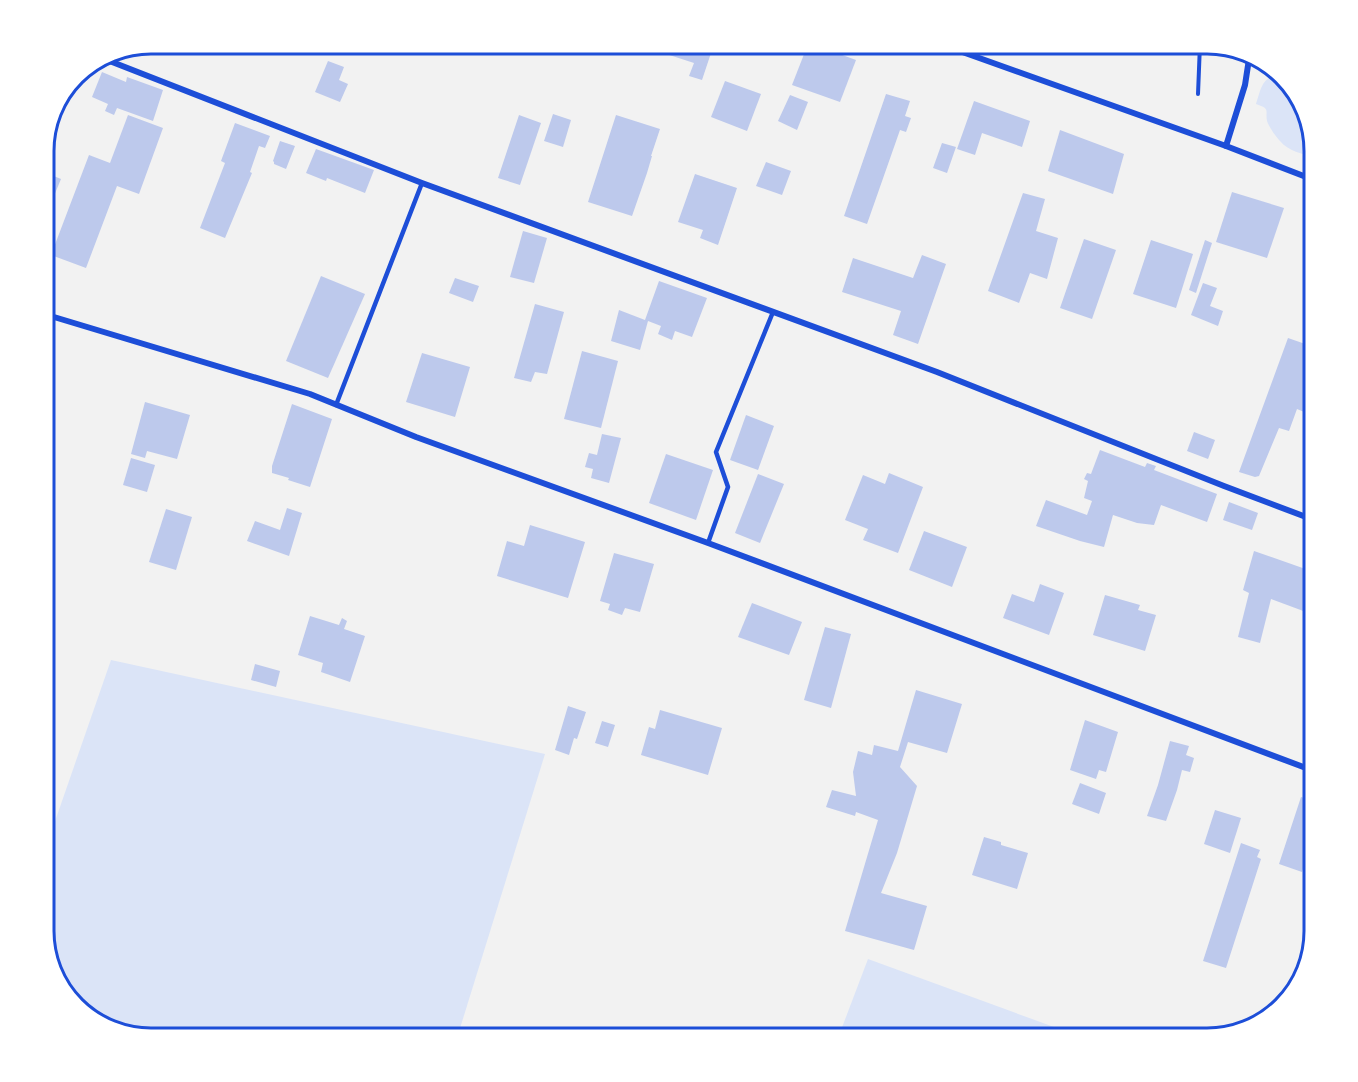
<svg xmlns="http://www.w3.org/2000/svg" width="1358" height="1082" font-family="'Work Sans',sans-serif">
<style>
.green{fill:#dbe4f7}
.building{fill:#bdc9ec}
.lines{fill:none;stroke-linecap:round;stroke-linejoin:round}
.path{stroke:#1d4ed8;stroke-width:4}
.service{stroke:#1d4ed8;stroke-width:4.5}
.minor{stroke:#1d4ed8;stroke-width:6}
.rim{fill:none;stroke:#1d4ed8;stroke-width:3}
</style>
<rect width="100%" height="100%" fill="#f2f2f2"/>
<g class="green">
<path d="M 1281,74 L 1304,104 L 1314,151 L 1314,157 C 1303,154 1288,151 1280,141 C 1276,137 1269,127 1267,121 C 1265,110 1271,109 1256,104 C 1261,88 1262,76 1281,74 Z"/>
<path d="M 111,660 L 545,754 L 457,1038 L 151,1038 L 81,1012 L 54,978 L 44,937 L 44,853 Z"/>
<path d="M 868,959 L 1084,1038 L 838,1038 Z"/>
</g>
<g class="building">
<path d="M 377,44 L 402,44 L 399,53 L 376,46 Z"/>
<path d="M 468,44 L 498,44 L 496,52 Z"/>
<path d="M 656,44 L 714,44 L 702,80 L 689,76 L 694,63 L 654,50 Z"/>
<path d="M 808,44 L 812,44 L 856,60 L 840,102 L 792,85 Z"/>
<path d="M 328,61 L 344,67 L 339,80 L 348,84 L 340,102 L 315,92 Z"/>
<path d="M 102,72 L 126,82 L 127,77 L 163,90 L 153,121 L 117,108 L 114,115 L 105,111 L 108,104 L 92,97 Z"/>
<path d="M 725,81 L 761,94 L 747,131 L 711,117 Z"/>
<path d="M 886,94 L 910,101 L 905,116 L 911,118 L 906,132 L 900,130 L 867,224 L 844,216 Z"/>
<path d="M 790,95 L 808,102 L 797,130 L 778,121 Z"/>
<path d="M 974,101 L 1030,121 L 1022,147 L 982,133 L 975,155 L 957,149 Z"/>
<path d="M 553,114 L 571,120 L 563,147 L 544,141 Z"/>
<path d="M 128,115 L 163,128 L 139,194 L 117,186 L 86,268 L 51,255 L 89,155 L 110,163 Z"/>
<path d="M 519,115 L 541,123 L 520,185 L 498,178 Z"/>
<path d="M 616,115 L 660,129 L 651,156 L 652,156 L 647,173 L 632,216 L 588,202 Z"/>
<path d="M 235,123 L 270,136 L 265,148 L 259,146 L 250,172 L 252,173 L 225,238 L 200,228 L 225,163 L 221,161 Z"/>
<path d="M 1060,130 L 1124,154 L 1113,194 L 1048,171 Z"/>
<path d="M 280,141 L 295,146 L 286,169 L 274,164 L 274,162 L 273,161 Z"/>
<path d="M 942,143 L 956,147 L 947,173 L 933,168 Z"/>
<path d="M 316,149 L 374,170 L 365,193 L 327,178 L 326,181 L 306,173 Z"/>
<path d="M 766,162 L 791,171 L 782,195 L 756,186 Z"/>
<path d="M 44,172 L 61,179 L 44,220 Z"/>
<path d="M 695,174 L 737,188 L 718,245 L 700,238 L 703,230 L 678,222 Z"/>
<path d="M 1232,192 L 1284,208 L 1267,258 L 1216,242 Z"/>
<path d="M 1023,193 L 1045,199 L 1036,231 L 1058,238 L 1047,279 L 1030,273 L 1019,303 L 988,291 Z"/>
<path d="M 523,231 L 547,238 L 534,283 L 510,277 Z"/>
<path d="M 1084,239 L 1116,250 L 1092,319 L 1060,308 Z"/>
<path d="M 1151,240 L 1193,254 L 1176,308 L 1133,294 Z"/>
<path d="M 1205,240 L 1212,243 L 1196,293 L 1189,290 Z"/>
<path d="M 922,255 L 946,264 L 918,344 L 893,335 L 901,311 L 842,292 L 853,258 L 913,278 Z"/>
<path d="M 321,276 L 365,294 L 328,378 L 286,361 Z"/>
<path d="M 455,278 L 479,286 L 473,302 L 449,293 Z"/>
<path d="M 659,281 L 707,298 L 692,337 L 675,331 L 672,340 L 658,334 L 661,326 L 648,321 L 640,350 L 611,341 L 619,310 L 645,320 Z"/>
<path d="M 1203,283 L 1217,288 L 1210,306 L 1223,311 L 1218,326 L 1191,315 Z"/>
<path d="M 535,304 L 564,312 L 547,374 L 535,372 L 531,382 L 514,378 Z"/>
<path d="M 1314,337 L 1314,416 L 1297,409 L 1289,431 L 1279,428 L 1259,476 L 1255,477 L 1239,472 L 1288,338 L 1311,346 Z"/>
<path d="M 582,351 L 618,361 L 601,428 L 564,419 Z"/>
<path d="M 422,353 L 470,367 L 455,417 L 406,402 Z"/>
<path d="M 145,402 L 190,415 L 177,459 L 147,451 L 145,458 L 131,454 Z"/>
<path d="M 292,404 L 332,419 L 310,487 L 288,480 L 289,478 L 272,473 L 272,466 Z"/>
<path d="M 746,415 L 774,426 L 758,470 L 730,460 Z"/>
<path d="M 1194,432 L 1215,440 L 1208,459 L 1187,451 Z"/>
<path d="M 602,434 L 621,438 L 609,483 L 591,478 L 593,469 L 585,467 L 589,453 L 597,455 Z"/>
<path d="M 1100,450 L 1145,467 L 1147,463 L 1156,466 L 1154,470 L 1217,494 L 1207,522 L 1161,505 L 1154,525 L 1137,523 L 1113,515 L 1104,547 L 1080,541 L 1036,526 L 1046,500 L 1087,515 L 1092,501 L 1084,498 L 1088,481 L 1084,479 L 1087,473 L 1091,474 Z"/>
<path d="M 666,454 L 713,470 L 696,520 L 649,503 Z"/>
<path d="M 131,458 L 155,465 L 147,492 L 123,485 Z"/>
<path d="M 889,473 L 923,487 L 898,553 L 863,540 L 868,529 L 845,520 L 863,475 L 885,484 Z"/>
<path d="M 758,474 L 784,484 L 760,543 L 735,533 Z"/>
<path d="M 1229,502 L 1258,513 L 1252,530 L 1223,520 Z"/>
<path d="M 287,508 L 302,513 L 289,556 L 247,541 L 255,521 L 280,530 Z"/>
<path d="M 166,509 L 192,517 L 176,570 L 149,562 Z"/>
<path d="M 530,525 L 585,542 L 568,598 L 497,576 L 507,541 L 524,546 Z"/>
<path d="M 924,531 L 967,547 L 952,587 L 909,570 Z"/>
<path d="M 1254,551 L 1314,572 L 1305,592 L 1311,594 L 1306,612 L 1271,599 L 1260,643 L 1238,637 L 1249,593 L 1243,590 Z"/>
<path d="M 614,553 L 654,564 L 640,612 L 625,608 L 622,615 L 608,610 L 610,604 L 600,601 Z"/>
<path d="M 1040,584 L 1064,593 L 1049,635 L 1003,618 L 1012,594 L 1034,602 Z"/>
<path d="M 1105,595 L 1140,605 L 1138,610 L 1156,615 L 1145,651 L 1093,635 Z"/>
<path d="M 752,603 L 802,622 L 789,655 L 738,637 Z"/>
<path d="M 310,616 L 339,625 L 342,618 L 347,621 L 344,629 L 365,636 L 350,682 L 321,672 L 323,663 L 298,655 Z"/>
<path d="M 825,627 L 851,634 L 831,708 L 804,700 Z"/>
<path d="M 255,664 L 280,671 L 276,687 L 251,680 Z"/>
<path d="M 916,690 L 962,704 L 947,753 L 908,742 L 900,767 L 917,786 L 897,853 L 881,893 L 927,906 L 914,950 L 845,931 L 878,820 L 856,812 L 855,816 L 826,807 L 832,790 L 856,796 L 853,772 L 858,751 L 872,755 L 874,745 L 898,751 Z"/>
<path d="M 568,706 L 586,712 L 577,739 L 574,738 L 569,755 L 555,750 Z"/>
<path d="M 660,710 L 722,728 L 708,775 L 641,755 L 649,727 L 655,729 Z"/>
<path d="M 1085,720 L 1118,732 L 1106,772 L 1099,770 L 1096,779 L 1070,770 Z"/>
<path d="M 602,721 L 615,725 L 608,747 L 595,743 Z"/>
<path d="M 1170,741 L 1189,746 L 1186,755 L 1194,758 L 1190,772 L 1182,770 L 1177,790 L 1166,821 L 1147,816 L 1158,785 Z"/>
<path d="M 1080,783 L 1106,793 L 1099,814 L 1072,804 Z"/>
<path d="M 1301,797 L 1314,801 L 1314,843 L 1312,842 L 1302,872 L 1279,864 Z"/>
<path d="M 1215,810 L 1241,818 L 1230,853 L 1204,844 Z"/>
<path d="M 984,837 L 1001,842 L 1001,845 L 1028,853 L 1017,889 L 972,875 Z"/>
<path d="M 1241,843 L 1260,850 L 1257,857 L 1261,859 L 1226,968 L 1203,961 Z"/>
<path d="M 1314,923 L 1314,931 L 1309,945 L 1308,944 Z"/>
</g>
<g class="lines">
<path class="path" d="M 1198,94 L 1200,44"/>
<g class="service">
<path d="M 336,405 L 422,183"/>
<path d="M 708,543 L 728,487 L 716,452 L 773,312"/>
</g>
<g class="minor">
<path d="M 940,44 L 1226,146 L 1314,180"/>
<path d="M 107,60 L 422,183 L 937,372 L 1224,486 L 1314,520"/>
<path d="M 1226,146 L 1245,85 L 1249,59"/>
<path d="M 44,314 L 310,394 L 416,437 L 708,543 L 1314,771"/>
</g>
</g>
<path d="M0 0H1358V1082H0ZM151 54H1207A97 97 0 0 1 1304 151V931A97 97 0 0 1 1207 1028H151A97 97 0 0 1 54 931V151A97 97 0 0 1 151 54Z" fill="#fff" fill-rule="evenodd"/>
<path class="rim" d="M151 54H1207A97 97 0 0 1 1304 151V931A97 97 0 0 1 1207 1028H151A97 97 0 0 1 54 931V151A97 97 0 0 1 151 54Z"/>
</svg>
